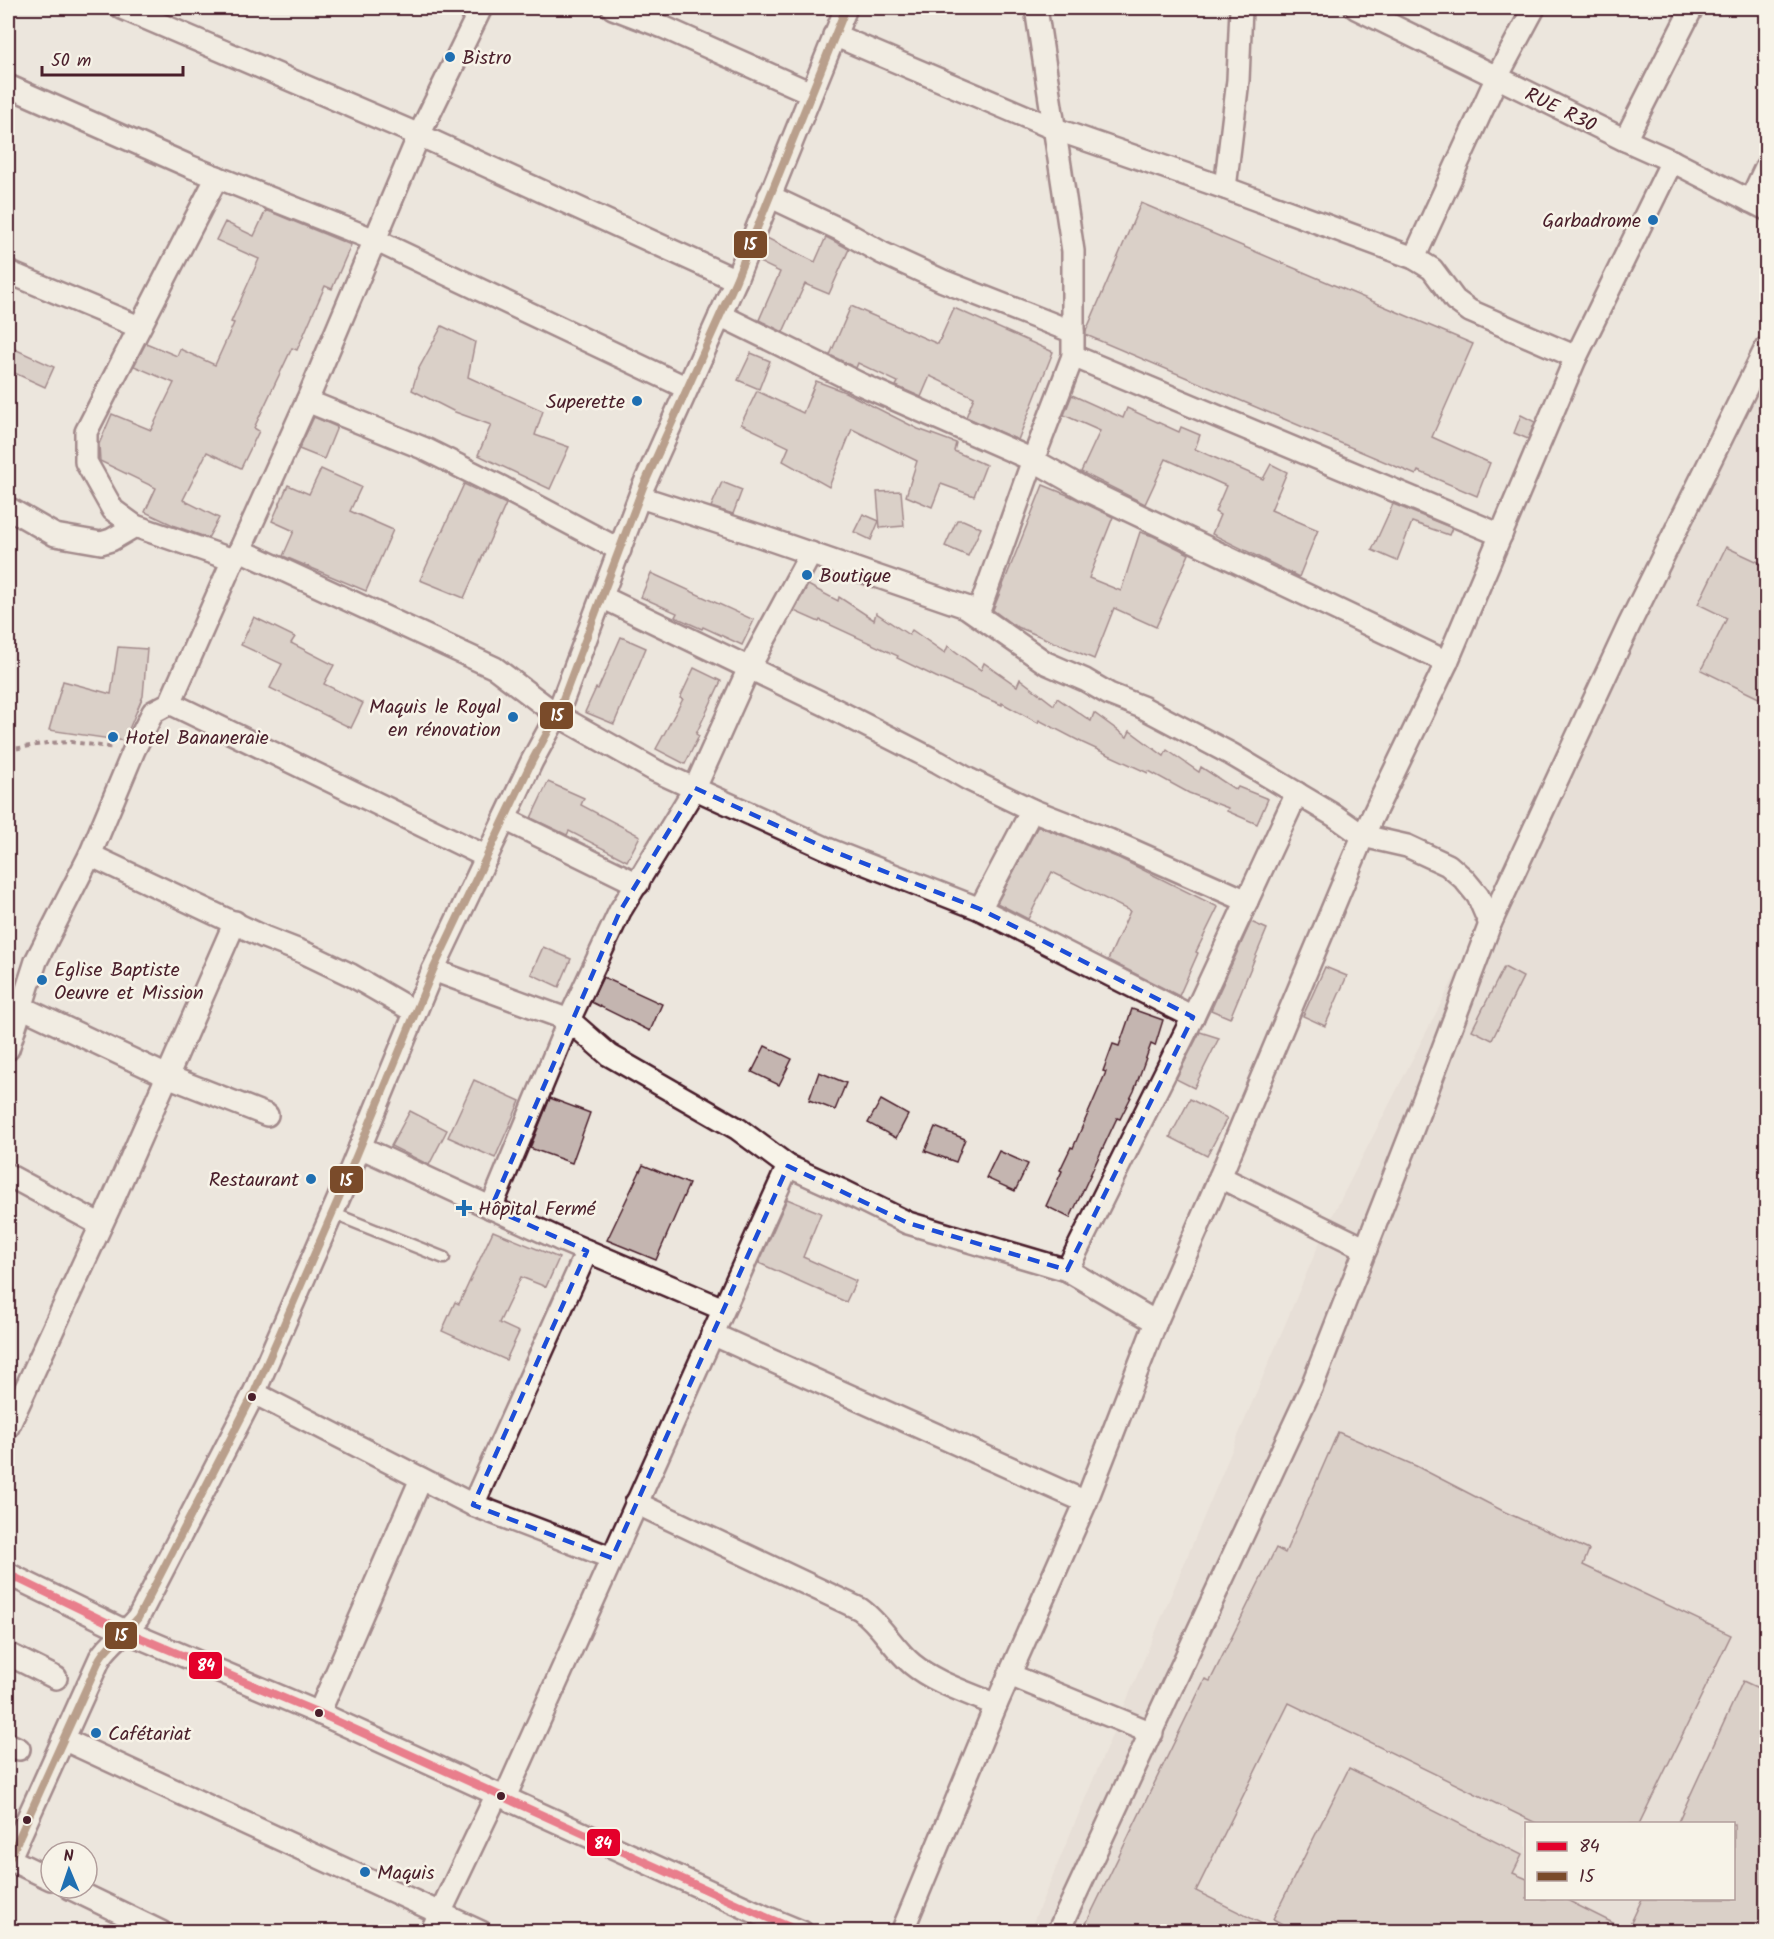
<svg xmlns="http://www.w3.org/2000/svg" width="1774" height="1939" font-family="Kalam,sans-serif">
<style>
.built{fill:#e0d7d0;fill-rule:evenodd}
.building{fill:#c4b5b0;stroke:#4a1f2b;stroke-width:1.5}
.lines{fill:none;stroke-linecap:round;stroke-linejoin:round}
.lane-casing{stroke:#4a1f2b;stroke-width:15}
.street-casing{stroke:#4a1f2b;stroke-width:26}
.path{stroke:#4a1f2b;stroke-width:4;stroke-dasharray:4.5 4.5;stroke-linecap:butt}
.lane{stroke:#f7f3e8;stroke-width:10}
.street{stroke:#f7f3e8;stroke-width:21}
.bus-1-casing{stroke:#f7f3e8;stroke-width:12}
.bus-2-casing{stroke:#f7f3e8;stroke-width:12}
.bus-1{stroke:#e4002b;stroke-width:8}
.bus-2{stroke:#7a4b2a;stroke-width:8}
.marked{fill:none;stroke:#1d4ed8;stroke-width:4.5;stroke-dasharray:12 8;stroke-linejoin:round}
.poi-dot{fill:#1f6fb2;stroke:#f7f3e8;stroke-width:2}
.bus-dot{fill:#4a1f2b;stroke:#f7f3e8;stroke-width:2}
.labels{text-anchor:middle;stroke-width:5;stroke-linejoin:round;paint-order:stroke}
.poi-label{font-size:20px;fill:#4a1f2b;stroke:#f7f3e8;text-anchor:start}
.street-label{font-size:20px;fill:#4a1f2b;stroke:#f7f3e8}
.line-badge{stroke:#f7f3e8;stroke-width:2}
.badge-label{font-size:16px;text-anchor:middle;font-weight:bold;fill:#fff}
</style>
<rect width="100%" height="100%" fill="#ece6dd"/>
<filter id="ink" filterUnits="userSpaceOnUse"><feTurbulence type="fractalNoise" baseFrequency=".0167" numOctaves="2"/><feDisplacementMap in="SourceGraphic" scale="12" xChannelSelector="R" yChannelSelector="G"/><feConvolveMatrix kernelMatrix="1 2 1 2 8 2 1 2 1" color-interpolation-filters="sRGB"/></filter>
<g filter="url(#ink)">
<path class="built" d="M 1766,368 L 1766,1931 L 1029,1932 L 1324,1232 ZM 1526,1824 L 1734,1824 L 1734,1898 L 1526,1898 Z"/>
<g class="building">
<path d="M 1141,203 L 1473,344 L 1432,437 L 1490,463 L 1477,496 L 1418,471 L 1416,475 L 1086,335 L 1086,331 Z"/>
<path d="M 266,210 L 351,245 L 332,289 L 325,286 L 297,350 L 292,348 L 254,428 L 259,431 L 241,468 L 207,452 L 183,500 L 219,518 L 208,538 L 175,526 L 145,512 L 156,488 L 100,461 L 99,444 L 112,414 L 151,430 L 174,383 L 134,366 L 146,343 L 177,356 L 180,349 L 215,365 L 234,323 L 231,322 L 259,259 L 216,240 L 225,222 L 254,236 Z"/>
<path d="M 826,237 L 849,249 L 829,294 L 805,284 L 783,332 L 759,320 L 780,272 L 757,261 L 767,238 L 815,262 Z"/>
<path d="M 851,306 L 938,344 L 954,308 L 1053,352 L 1018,440 L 966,417 L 974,397 L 930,376 L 921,397 L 896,386 L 898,382 L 858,363 L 856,368 L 830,355 Z"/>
<path d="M 442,326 L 475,342 L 468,377 L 543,411 L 535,435 L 569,447 L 550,489 L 478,455 L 491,425 L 455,412 L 412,390 L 418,370 Z"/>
<path d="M 8,346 L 54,367 L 45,387 L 8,370 Z"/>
<path d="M 751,353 L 770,361 L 759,389 L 738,380 Z"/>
<path d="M 816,381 L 845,392 L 918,429 L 956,443 L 954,451 L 986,465 L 974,496 L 941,484 L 932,507 L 906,496 L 917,461 L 852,429 L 829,487 L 783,461 L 789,447 L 741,424 L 757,391 L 803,413 Z"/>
<path d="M 1072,395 L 1123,418 L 1127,408 L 1179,432 L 1181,427 L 1200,435 L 1195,449 L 1263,479 L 1271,464 L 1287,472 L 1271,510 L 1318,530 L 1299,577 L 1212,534 L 1220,515 L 1215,512 L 1226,486 L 1166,459 L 1145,504 L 1081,472 L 1100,431 L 1064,415 Z"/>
<path d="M 1521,415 L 1535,422 L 1528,439 L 1514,433 Z"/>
<path d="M 314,417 L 337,427 L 324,459 L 299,449 Z"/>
<path d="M 321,469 L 361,487 L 350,511 L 393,530 L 366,591 L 283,556 L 294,531 L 272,521 L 288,485 L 309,494 Z"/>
<path d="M 722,482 L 742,490 L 733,514 L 711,507 Z"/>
<path d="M 464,484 L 506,504 L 464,598 L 420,580 Z"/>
<path d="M 1043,485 L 1070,496 L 1113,517 L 1089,578 L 1121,591 L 1140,532 L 1153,536 L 1189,554 L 1156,627 L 1114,608 L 1094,659 L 1013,625 L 993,610 Z"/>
<path d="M 901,491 L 904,526 L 880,528 L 877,492 Z"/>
<path d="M 1393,504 L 1452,528 L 1449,535 L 1412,522 L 1397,561 L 1372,550 Z"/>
<path d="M 863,514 L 879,521 L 871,540 L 854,532 Z"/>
<path d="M 957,520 L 963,520 L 981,528 L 968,556 L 945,546 Z"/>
<path d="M 1726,547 L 1767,566 L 1767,702 L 1701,670 L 1727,618 L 1698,604 Z"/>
<path d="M 651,573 L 754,620 L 742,645 L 703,627 L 702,629 L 675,617 L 677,613 L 641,597 Z"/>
<path d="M 808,585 L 838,601 L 839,597 L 874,620 L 876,613 L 909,635 L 912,630 L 945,653 L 948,646 L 981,670 L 984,663 L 1017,686 L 1020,679 L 1054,705 L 1057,698 L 1091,721 L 1094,713 L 1127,737 L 1130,731 L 1164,756 L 1167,750 L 1199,772 L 1201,767 L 1236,790 L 1238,787 L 1268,799 L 1257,824 L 1227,811 L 1228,808 L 1189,793 L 1149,771 L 1148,773 L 1083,743 L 1039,720 L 1038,723 L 1002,703 L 1002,705 L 936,677 L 897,658 L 898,656 L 820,620 L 819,622 L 794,611 Z"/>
<path d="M 254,617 L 295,637 L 291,643 L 334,665 L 324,684 L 363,703 L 351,728 L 270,688 L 282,664 L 241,645 Z"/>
<path d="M 621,637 L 646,648 L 614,724 L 585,712 L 596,688 L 598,689 Z"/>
<path d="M 118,647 L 147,649 L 143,696 L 124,741 L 49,730 L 63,681 L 111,694 Z"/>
<path d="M 694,668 L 721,681 L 696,734 L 699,736 L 685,764 L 656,749 L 683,699 L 680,698 Z"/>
<path d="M 548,782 L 584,798 L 581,805 L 640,836 L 627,861 L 569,831 L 567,835 L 531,818 Z"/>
<path d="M 1038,826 L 1119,858 L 1218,907 L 1196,952 L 1198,953 L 1179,996 L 1108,960 L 1130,911 L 1052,872 L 1028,919 L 997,903 Z"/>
<path d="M 1251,922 L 1267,929 L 1230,1018 L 1211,1010 Z"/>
<path d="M 543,947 L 571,959 L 559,987 L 531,974 Z"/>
<path d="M 1325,967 L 1347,976 L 1325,1026 L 1303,1016 Z"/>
<path d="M 1504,967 L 1523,977 L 1492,1040 L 1472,1030 Z"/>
<path d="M 603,977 L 662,1004 L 650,1031 L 591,1002 Z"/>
<path d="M 1132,1009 L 1163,1020 L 1155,1046 L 1151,1044 L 1134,1091 L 1120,1119 L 1117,1118 L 1070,1218 L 1046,1206 L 1062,1171 L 1060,1170 L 1071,1147 L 1073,1148 L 1106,1072 L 1103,1071 L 1113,1044 L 1119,1046 Z"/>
<path d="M 1200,1032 L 1219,1038 L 1194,1088 L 1176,1079 Z"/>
<path d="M 765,1046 L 792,1059 L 779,1085 L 752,1072 Z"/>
<path d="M 819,1072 L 846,1083 L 835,1110 L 809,1100 Z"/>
<path d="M 474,1080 L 520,1101 L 495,1158 L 448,1137 Z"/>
<path d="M 550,1098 L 590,1113 L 572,1163 L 530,1148 Z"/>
<path d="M 1190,1099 L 1227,1118 L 1207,1156 L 1170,1137 Z"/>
<path d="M 881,1100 L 908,1115 L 896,1138 L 868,1123 Z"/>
<path d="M 410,1111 L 447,1130 L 429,1165 L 391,1146 Z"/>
<path d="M 935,1127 L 965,1139 L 956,1162 L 925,1151 Z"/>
<path d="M 999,1151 L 1028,1164 L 1015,1191 L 986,1178 Z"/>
<path d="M 643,1165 L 689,1184 L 656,1260 L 607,1240 Z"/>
<path d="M 787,1199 L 821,1213 L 803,1257 L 856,1281 L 846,1302 L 759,1263 Z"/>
<path d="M 493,1231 L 559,1258 L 546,1287 L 521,1277 L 499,1323 L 519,1332 L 506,1360 L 442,1331 L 455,1302 L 459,1304 Z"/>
<path d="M 1338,1432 L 1416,1466 L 1505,1512 L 1589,1550 L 1583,1565 L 1731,1635 L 1639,1824 L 1538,1824 L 1289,1703 L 1196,1891 L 1279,1932 L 1082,1932 L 1205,1679 L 1210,1681 L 1276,1548 L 1285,1553 Z"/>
<path d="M 1743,1681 L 1767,1692 L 1767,1932 L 1645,1932 L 1630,1925 L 1642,1899 L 1734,1899 L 1734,1824 L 1677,1824 Z"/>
<path d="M 1349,1768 L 1522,1855 L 1513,1873 L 1527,1879 L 1527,1899 L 1565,1899 L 1631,1932 L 1297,1932 L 1273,1919 Z"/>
</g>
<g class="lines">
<defs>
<path id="lane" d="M 332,1213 L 444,1258"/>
<g id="street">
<path d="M 122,8 L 419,135 L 736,280"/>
<path d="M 613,8 L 663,27 L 811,93"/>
<path d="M 1356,8 L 1625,140 L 1672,161 L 1766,209"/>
<path d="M 834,35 L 1055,129 L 1225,188 L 1414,258 L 1432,269 L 1455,300 L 1470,311 L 1576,357"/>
<path d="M 8,86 L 189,166 L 375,240 L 687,388"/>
<path d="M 1625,140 L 1692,8"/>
<path d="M 217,177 L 86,432 L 86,462 L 113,510 L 135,526 L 233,560"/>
<path d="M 1225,188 L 1238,80 L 1241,8"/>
<path d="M 769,196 L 841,230 L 882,253 L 943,281 L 1073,332"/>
<path d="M 1750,201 L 1766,167"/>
<path d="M 1414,258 L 1497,77 L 1534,8"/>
<path d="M 8,272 L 139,327"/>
<path d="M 720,315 L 860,384 L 1033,460 L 1088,491 L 1447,662"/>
<path d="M 1073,356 L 1501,535"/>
<path d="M 307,401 L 423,448 L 503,488 L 620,550"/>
<path d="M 640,497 L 757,535 L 966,607 L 1046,663 L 1085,680 L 1109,694 L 1142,707 L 1231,754 L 1335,816 L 1363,836 L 1407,846 L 1448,865 L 1464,879 L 1478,896 L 1490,924"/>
<path d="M 8,508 L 55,535 L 101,543 L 111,540 L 135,526"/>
<path d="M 240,550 L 495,668 L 557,715 L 656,771 L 830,850 L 980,909 L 1193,1017"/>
<path d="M 602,597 L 824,704 L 938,762 L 968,779 L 1032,810 L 1109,840 L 1247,901"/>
<path d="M 978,614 L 1033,460 L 1073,356 L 1073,251 L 1036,8"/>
<path d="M 170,703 L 487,857"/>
<path d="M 505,819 L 638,884"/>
<path d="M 90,855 L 264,937 L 305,953 L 351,975 L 415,1012"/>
<path d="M 980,909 L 1032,810"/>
<path d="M 433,970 L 569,1020 L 609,1055 L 738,1129 L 788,1166 L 841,1190 L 908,1223 L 1067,1270 L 1156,1322"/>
<path d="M 21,1007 L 167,1076 L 267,1115"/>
<path d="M 8,1049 L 36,961 L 90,855 L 134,750 L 153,712 L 170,703 L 233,560 L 240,550 L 307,401 L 419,135 L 481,8"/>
<path d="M 360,1147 L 559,1239 L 723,1309"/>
<path d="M 8,1175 L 101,1225"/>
<path d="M 1220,1177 L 1366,1249"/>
<path d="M 491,1208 L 569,1020 L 620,911 L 695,788 L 749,668 L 811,553"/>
<path d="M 1067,1270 L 1193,1017 L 1297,793"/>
<path d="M 712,1334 L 1086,1502"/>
<path d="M 254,1393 L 473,1505 L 612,1558"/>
<path d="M 8,1427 L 115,1195 L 235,922"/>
<path d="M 636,1503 L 860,1609 C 881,1624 892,1647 912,1664 C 935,1683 969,1693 996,1705"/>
<path d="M 473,1505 L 587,1251"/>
<path d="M 8,1574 L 127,1632 L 319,1713 L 768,1918 L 802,1932"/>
<path d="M 8,1654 L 56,1678"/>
<path d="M 1010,1675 L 1152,1733"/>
<path d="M 319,1713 L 421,1479"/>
<path d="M 63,1739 L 481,1932"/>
<path d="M 8,1744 L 19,1749"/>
<path d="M 505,1797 L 788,1166"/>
<path d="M 9,1859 L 51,1879"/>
<path d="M 8,1862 L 100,1658 C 110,1642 126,1633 138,1618 L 254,1393 L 341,1193 L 433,970 L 532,761 L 557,715 L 643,487 L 736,280 L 846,8"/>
<path d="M 70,1888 L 161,1932"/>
<path d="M 431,1932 L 497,1794"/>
<path d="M 902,1932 L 996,1705 L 1086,1502 L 1156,1322 L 1220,1177 L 1363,836 L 1447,662 L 1576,357 L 1672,161"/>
<path d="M 1058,1932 L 1312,1386 L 1413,1128 L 1490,924 L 1629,625 L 1766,348"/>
</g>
</defs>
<use href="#lane" class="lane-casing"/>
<use href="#street" class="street-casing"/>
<path class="path" d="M 8,750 L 47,743 L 72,742 L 115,748"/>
<use href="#lane" class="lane"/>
<use href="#street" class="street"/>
<defs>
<path id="bus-1" d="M 8,1574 L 127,1632 L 319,1713 L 768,1918 L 802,1932"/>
<path id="bus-2" d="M 8,1862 L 100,1658 C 110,1642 126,1633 138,1618 L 254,1393 L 341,1193 L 433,970 L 532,761 L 557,715 L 643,487 L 736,280 L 846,8"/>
</defs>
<use href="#bus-1" class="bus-1-casing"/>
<use href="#bus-2" class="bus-2-casing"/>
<use href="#bus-1" class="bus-1"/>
<use href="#bus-2" class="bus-2"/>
</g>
</g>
<path d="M0 0H1774V1939H0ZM 695,788 L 830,850 L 980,909 L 1193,1017 L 1067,1270 L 908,1223 L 788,1166 L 612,1558 L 473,1505 L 587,1251 L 491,1208 L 620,911 Z" fill="#ece6dd" fill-opacity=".55" fill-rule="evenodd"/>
<path class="marked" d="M 695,788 L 830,850 L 980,909 L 1193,1017 L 1067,1270 L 908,1223 L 788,1166 L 612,1558 L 473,1505 L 587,1251 L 491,1208 L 620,911 Z"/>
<g class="poi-dot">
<circle cx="450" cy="57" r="6"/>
<circle cx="1653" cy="220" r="6"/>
<circle cx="637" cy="401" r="6"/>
<circle cx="807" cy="575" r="6"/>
<circle cx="513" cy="717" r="6"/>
<circle cx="113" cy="737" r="6"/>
<circle cx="42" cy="980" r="6"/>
<circle cx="311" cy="1179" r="6"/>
<path d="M461 1199h6v6h6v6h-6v6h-6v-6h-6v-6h6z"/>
<circle cx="96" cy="1733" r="6"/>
<circle cx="365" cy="1872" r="6"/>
</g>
<g class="bus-dot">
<circle cx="252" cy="1397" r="5"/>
<circle cx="319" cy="1713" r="5"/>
<circle cx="501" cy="1796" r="5"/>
<circle cx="27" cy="1820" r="5"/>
</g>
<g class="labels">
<g class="poi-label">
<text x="462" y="64">Bistro</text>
<text x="1641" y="227" text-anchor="end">Garbadrome</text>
<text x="625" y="408" text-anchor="end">Superette</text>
<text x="819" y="582">Boutique</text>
<text x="501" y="713" text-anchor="end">Maquis le Royal<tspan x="501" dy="23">en rénovation</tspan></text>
<text x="125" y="744">Hotel Bananeraie</text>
<text x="54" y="976">Eglise Baptiste<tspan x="54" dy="23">Oeuvre et Mission</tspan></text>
<text x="299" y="1186" text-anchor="end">Restaurant</text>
<text x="478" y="1215">Hôpital Fermé</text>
<text x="108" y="1740">Cafétariat</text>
<text x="377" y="1879">Maquis</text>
</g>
<g class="street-label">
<text transform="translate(1561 109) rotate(26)" y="7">RUE R30</text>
</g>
</g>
<g class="line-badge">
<rect x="733" y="230" width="35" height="29" rx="6" fill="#7a4b2a"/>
<rect x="539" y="701" width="35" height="29" rx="6" fill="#7a4b2a"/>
<rect x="329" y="1165" width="35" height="29" rx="6" fill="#7a4b2a"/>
<rect x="104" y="1621" width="34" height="29" rx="6" fill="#7a4b2a"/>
<rect x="188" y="1651" width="35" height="29" rx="6" fill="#e4002b"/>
<rect x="586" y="1828" width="35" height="29" rx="6" fill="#e4002b"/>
</g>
<g class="badge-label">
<text x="750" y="250">15</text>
<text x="557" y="721">15</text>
<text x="346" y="1186">15</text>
<text x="121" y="1641">15</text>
<text x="206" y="1671">84</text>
<text x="603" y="1849">84</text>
</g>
<rect width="1774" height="1939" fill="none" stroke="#f7f3e8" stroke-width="30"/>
<rect x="15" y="15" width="1744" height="1909" fill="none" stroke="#4a1f2b" stroke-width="2" filter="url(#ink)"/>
<rect x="1525" y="1822" width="210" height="78" fill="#f7f3e8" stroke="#b29e9c" stroke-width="1.5"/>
<rect x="1537" y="1842" width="30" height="9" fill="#e4002b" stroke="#b29e9c" stroke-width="1.5"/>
<text x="1579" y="1852" font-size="18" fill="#4a1f2b">84</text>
<rect x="1537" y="1872" width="30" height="9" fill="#7a4b2a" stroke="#b29e9c" stroke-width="1.5"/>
<text x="1579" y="1882" font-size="18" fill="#4a1f2b">15</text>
<g transform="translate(69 1870) rotate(358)"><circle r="28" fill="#f7f3e8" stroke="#b29e9c" stroke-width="1.5"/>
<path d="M0-4.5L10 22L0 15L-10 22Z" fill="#1f6fb2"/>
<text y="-9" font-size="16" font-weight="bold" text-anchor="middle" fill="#4a1f2b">N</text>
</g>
<path d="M42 66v9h141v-9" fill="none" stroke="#4a1f2b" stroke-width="3"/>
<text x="51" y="66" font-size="18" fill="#4a1f2b" stroke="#f7f3e8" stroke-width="4.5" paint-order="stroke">50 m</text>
</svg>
